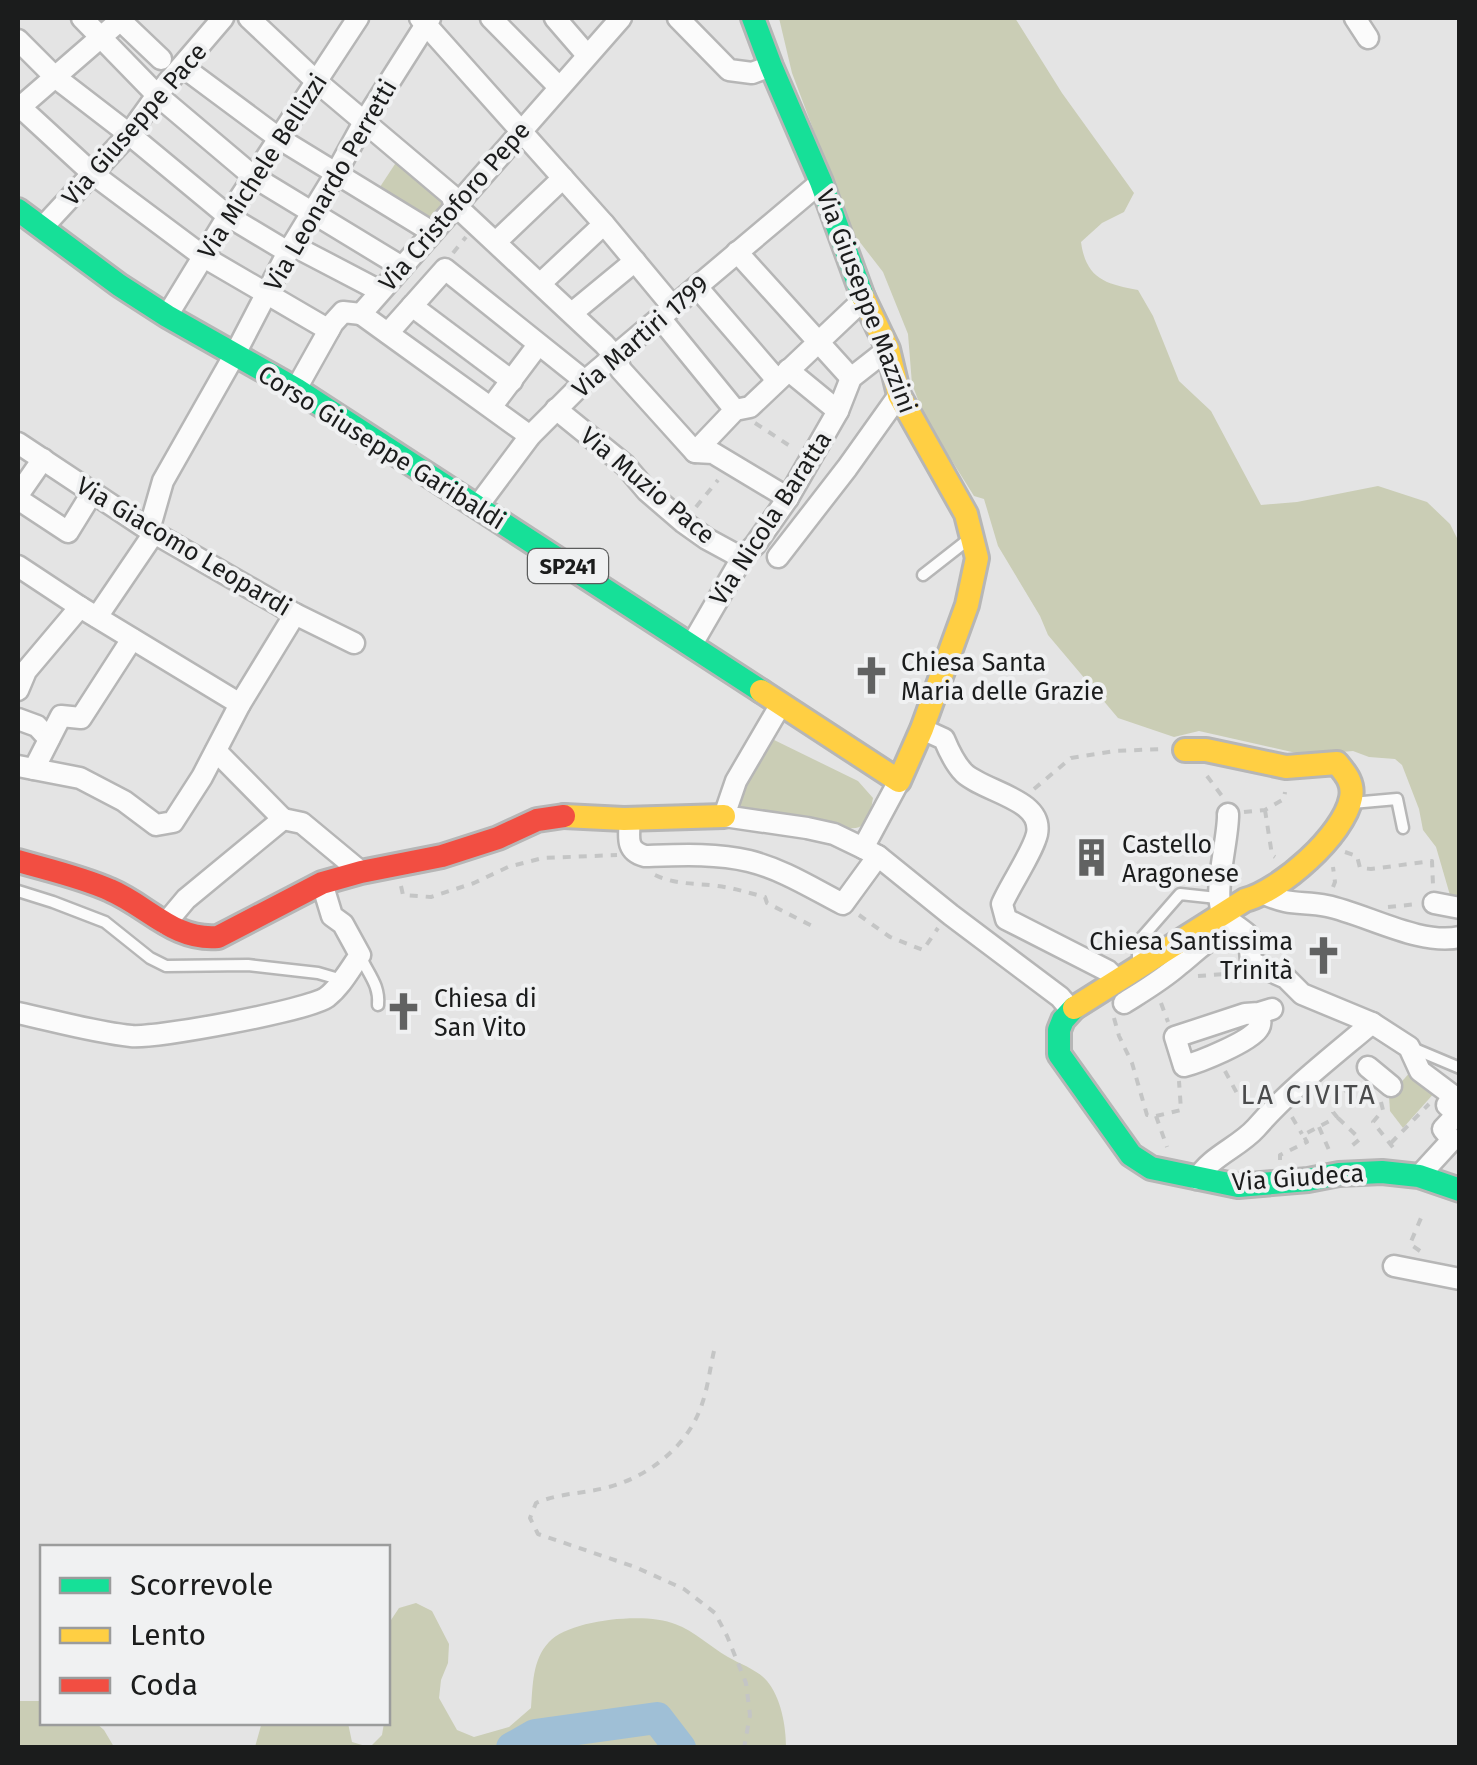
<svg xmlns="http://www.w3.org/2000/svg" width="1477" height="1765" font-family="'Fira Sans',sans-serif">
<style>
.green{fill:#cacdb5}
.lines{fill:none;stroke-linecap:round;stroke-linejoin:round}
.river{stroke:#9fbfd6;stroke-width:32}
.lane-casing{stroke:#b6b6b6;stroke-width:15}
.street-casing{stroke:#b6b6b6;stroke-width:25}
.fast-casing{stroke:#b6b6b6;stroke-width:28}
.slow-casing{stroke:#b6b6b6;stroke-width:28}
.jam-casing{stroke:#b6b6b6;stroke-width:28}
.path{stroke:#c4c5c5;stroke-width:4;stroke-dasharray:8 8;stroke-linecap:butt}
.lane{stroke:#fbfbfb;stroke-width:10}
.street{stroke:#fbfbfb;stroke-width:20}
.fast{stroke:#16e098;stroke-width:22}
.slow{stroke:#ffcf43;stroke-width:22}
.jam{stroke:#f24e42;stroke-width:22}
.labels{text-anchor:middle;stroke-width:8;stroke-linejoin:round;paint-order:stroke}
.shield{fill:#f0f1f2;stroke:#5b5c5c;stroke-width:2.5}
.shield-label{font-size:22px;font-weight:bold;fill:#1b1c1c}
.street-label{font-size:25px;fill:#1b1c1c;stroke:#f0f1f2}
.poi-label{font-size:25px;fill:#1b1c1c;stroke:#f0f1f2;text-anchor:start}
.neighbourhood-label{font-size:28px;letter-spacing:2.5px;fill:#4a4b4c;stroke:#f0f1f2}
</style>
<rect width="100%" height="100%" fill="#e4e4e4"/>
<g class="green">
<path d="M 779,18 L 1015,18 L 1062,93 L 1134,193 L 1124,212 L 1102,223 L 1081,242 C 1086,279 1106,284 1138,290 L 1153,316 L 1179,381 L 1211,411 L 1261,505 L 1297,502 L 1378,486 L 1427,502 L 1450,524 L 1460,544 L 1460,685 L 1457,697 L 1460,699 L 1459,904 L 1452,902 L 1436,847 L 1423,830 L 1419,809 L 1402,765 L 1395,759 L 1369,757 L 1353,751 L 1305,755 L 1199,731 L 1174,737 L 1118,718 L 1048,635 L 1040,616 L 998,546 L 984,499 L 974,496 L 925,418 L 912,384 L 908,334 L 883,272 L 852,232 L 792,73 Z"/>
<path d="M 397,161 L 448,202 L 428,224 L 376,193 Z"/>
<path d="M 768,737 L 858,781 L 873,798 C 871,808 871,819 861,826 C 847,836 758,813 737,809 L 739,787 Z"/>
<path d="M 1412,1070 L 1436,1091 L 1403,1128 L 1390,1111 L 1389,1096 Z"/>
<path d="M 416,1603 L 432,1611 L 449,1644 L 448,1663 L 441,1680 L 439,1698 L 457,1730 L 474,1737 L 509,1727 L 531,1708 C 533,1685 532,1660 549,1642 C 570,1619 647,1612 675,1624 C 695,1631 710,1647 728,1657 C 740,1664 758,1670 767,1681 C 781,1698 786,1726 786,1747 L 370,1747 L 382,1735 L 384,1723 L 388,1722 L 389,1623 L 399,1608 Z"/>
<path d="M 18,1701 L 42,1701 L 42,1722 L 96,1723 L 104,1730 L 114,1747 L 18,1747 Z"/>
<path d="M 262,1722 L 348,1723 L 352,1742 L 369,1747 L 255,1747 Z"/>
</g>
<g class="lines">
<path class="river" d="M 512,1748 L 535,1735 L 657,1718 L 680,1748"/>
<defs>
<g id="lane">
<path d="M 923,575 L 969,539"/>
<path d="M 1352,803 L 1397,799 L 1403,828"/>
<path d="M 18,891 L 53,902 L 105,922 L 150,958 L 166,966 L 248,965 L 318,973 L 342,980"/>
<path d="M 360,955 C 367,973 380,984 378,1005"/>
<path d="M 1138,961 L 1138,942 L 1180,894 L 1217,898"/>
<path d="M 1410,1047 L 1460,1068"/>
</g>
<g id="street">
<path d="M 82,18 L 157,95 L 254,177 L 402,267"/>
<path d="M 249,18 L 316,81 L 451,195 L 455,205 L 604,344 L 615,356 L 621,370 L 695,452 L 713,453 L 788,498"/>
<path d="M 420,18 L 604,224 L 673,307"/>
<path d="M 491,18 L 559,87"/>
<path d="M 555,18 L 587,55"/>
<path d="M 678,18 L 729,70 L 752,73 L 771,66"/>
<path d="M 1355,18 L 1368,38"/>
<path d="M 120,20 L 161,59"/>
<path d="M 18,40 L 55,77 L 129,134 L 228,216 L 288,252"/>
<path d="M 183,67 L 280,139 L 432,232"/>
<path d="M 18,105 L 93,174 L 204,257 L 329,330"/>
<path d="M 18,109 L 123,18"/>
<path d="M 42,228 L 129,134 L 157,95 L 223,18"/>
<path d="M 496,242 L 563,178"/>
<path d="M 292,245 L 380,291"/>
<path d="M 737,252 L 851,378"/>
<path d="M 541,283 L 604,224"/>
<path d="M 697,287 L 777,380"/>
<path d="M 412,306 L 512,381"/>
<path d="M 572,313 L 635,261"/>
<path d="M 361,314 L 530,436"/>
<path d="M 167,316 L 228,216 L 358,18"/>
<path d="M 660,318 L 735,410"/>
<path d="M 388,333 L 445,269 L 585,381"/>
<path d="M 788,370 L 838,411"/>
<path d="M 296,389 L 333,323 L 343,312 L 361,314 L 621,18"/>
<path d="M 492,406 L 538,345"/>
<path d="M 556,409 L 625,465 L 647,491 L 683,522 L 707,539 L 742,558"/>
<path d="M 18,443 L 149,530 L 295,614 L 354,643"/>
<path d="M 695,452 L 735,410 L 750,407 L 864,299"/>
<path d="M 18,495 L 43,459"/>
<path d="M 18,499 L 68,532 L 92,493"/>
<path d="M 477,507 L 530,436 L 585,381 L 821,182"/>
<path d="M 149,530 L 163,481 L 235,354 L 288,252 L 335,175 L 364,122 L 430,18"/>
<path d="M 778,557 L 847,468 L 899,395"/>
<path d="M 18,566 L 80,607 L 240,704"/>
<path d="M 97,617 L 154,533"/>
<path d="M 691,646 L 742,558 L 755,545 L 788,498 L 838,411 L 851,378 L 888,349"/>
<path d="M 18,690 L 26,671 L 80,607"/>
<path d="M 781,704 L 736,781 L 724,816 L 807,828 L 834,834 L 863,848 L 878,856 L 951,915 L 1060,997 L 1071,1010"/>
<path d="M 18,719 L 37,726 L 49,739"/>
<path d="M 922,729 L 944,739 C 949,751 955,764 964,773 C 984,792 1044,799 1037,834 C 1033,852 1010,885 1002,904 L 1006,919 L 1108,971 L 1117,980"/>
<path d="M 216,751 L 283,819"/>
<path d="M 18,766 L 80,778 L 124,801 L 156,825 L 173,822 L 202,777 L 240,704 L 295,614"/>
<path d="M 34,769 L 61,716 L 81,718 L 132,639"/>
<path d="M 1228,814 C 1229,838 1211,898 1224,915 C 1230,923 1242,929 1249,936 L 1251,962 L 1286,978 L 1302,994 L 1372,1023 L 1409,1047 L 1420,1071 L 1460,1101"/>
<path d="M 283,819 L 302,823 L 361,872"/>
<path d="M 630,819 C 629,836 625,851 645,856 C 679,855 715,853 749,861 C 782,869 812,888 843,904 L 878,856"/>
<path d="M 863,848 L 899,781"/>
<path d="M 1265,894 C 1289,906 1303,901 1327,906 C 1366,914 1420,946 1460,937"/>
<path d="M 1434,903 L 1460,908"/>
<path d="M 165,924 L 186,899 L 283,819"/>
<path d="M 1124,1003 C 1143,991 1162,980 1179,965 C 1193,954 1203,943 1219,934"/>
<path d="M 18,1013 C 55,1021 93,1032 131,1036 C 154,1039 310,1010 327,997 C 341,986 350,969 360,955 L 343,924 L 332,916 L 322,883"/>
<path d="M 1259,1013 C 1260,1019 1262,1024 1258,1029 C 1249,1042 1200,1062 1184,1066 L 1175,1037 L 1245,1014 L 1259,1013 L 1272,1009"/>
<path d="M 1368,1067 L 1391,1086"/>
<path d="M 1419,1176 L 1452,1140 L 1443,1129 L 1457,1114 L 1447,1105 L 1453,1097"/>
<path d="M 1197,1179 C 1211,1156 1239,1147 1256,1128 C 1290,1089 1333,1056 1372,1023"/>
<path d="M 1394,1266 L 1460,1279"/>
</g>
<g id="fast">
<path d="M 753,18 L 771,66 L 821,182 L 863,297"/>
<path d="M 18,210 L 119,285 L 167,316 L 296,389 L 761,691"/>
<path d="M 1074,1008 L 1063,1020 L 1059,1030 L 1059,1054 L 1131,1155 L 1151,1168 L 1238,1186 L 1308,1180 L 1339,1174 L 1382,1172 L 1419,1176 L 1460,1190"/>
</g>
<g id="slow">
<path d="M 761,691 L 899,781 L 922,729 L 967,605 L 977,558 L 966,514 L 899,395 L 888,349 L 863,297"/>
<path d="M 564,816 L 624,819 L 724,816"/>
<path d="M 1074,1008 L 1245,900 C 1280,891 1344,835 1351,798 C 1354,783 1346,774 1337,763 L 1286,767 L 1206,750 L 1185,750"/>
</g>
<path id="jam" d="M 18,861 C 49,870 81,877 110,890 C 148,906 174,941 218,937 L 322,883 L 361,872 L 442,856 L 498,838 L 537,820 L 564,816"/>
</defs>
<use href="#lane" class="lane-casing"/>
<use href="#street" class="street-casing"/>
<use href="#fast" class="fast-casing"/>
<use href="#slow" class="slow-casing"/>
<use href="#jam" class="jam-casing"/>
<g class="path">
<path d="M 453,253 L 466,237"/>
<path d="M 755,423 L 793,448"/>
<path d="M 696,507 L 718,480"/>
<path d="M 1207,776 L 1222,796"/>
<path d="M 1034,789 L 1071,758 L 1115,751 L 1163,749"/>
<path d="M 1265,810 L 1272,855 L 1275,857"/>
<path d="M 1244,812 L 1265,810 L 1284,799 L 1285,792"/>
<path d="M 1345,852 L 1357,856 L 1360,868 L 1371,869 L 1432,861 L 1433,885"/>
<path d="M 655,875 C 676,885 695,883 718,886 C 734,888 749,893 765,897 L 767,903 L 816,928"/>
<path d="M 1141,875 L 1168,886"/>
<path d="M 401,886 L 403,895 L 431,897 L 474,883 L 508,867 L 543,858 L 617,855"/>
<path d="M 1333,887 L 1335,882 L 1333,867"/>
<path d="M 1388,907 L 1418,904"/>
<path d="M 859,915 L 890,937 L 923,950 L 938,928"/>
<path d="M 1198,976 L 1239,973"/>
<path d="M 1161,1003 L 1168,1022"/>
<path d="M 1114,1018 L 1119,1036 L 1132,1063 L 1147,1115 L 1156,1116 L 1181,1110 L 1179,1081"/>
<path d="M 1225,1071 L 1239,1097"/>
<path d="M 1381,1102 L 1383,1110 L 1373,1122 L 1395,1150"/>
<path d="M 1156,1116 L 1167,1147"/>
<path d="M 1292,1117 L 1302,1134"/>
<path d="M 1338,1118 L 1360,1139 L 1348,1149"/>
<path d="M 1319,1127 L 1329,1150"/>
<path d="M 1391,1143 L 1429,1104"/>
<path d="M 1280,1160 L 1280,1155 L 1307,1142 L 1303,1135 L 1337,1117 L 1333,1112 L 1333,1105 L 1354,1082"/>
<path d="M 1420,1251 L 1410,1244 L 1421,1218"/>
<path d="M 714,1351 C 710,1368 708,1387 702,1404 C 688,1447 647,1478 605,1488 C 580,1494 560,1493 536,1503 L 530,1518 L 538,1534 L 635,1567 L 684,1589 L 715,1613 L 727,1636 L 746,1683 L 750,1715 L 744,1748"/>
</g>
<use href="#lane" class="lane"/>
<use href="#street" class="street"/>
<use href="#fast" class="fast"/>
<use href="#slow" class="slow"/>
<use href="#jam" class="jam"/>
</g>
<defs>
<symbol id="church-bare" viewBox="-9 -9 18 18"><path d="M-1.2-6h2.4v3.5h3.3v2.4h-3.3V6h-2.4V-.1h-3.3v-2.4h3.3Z" fill="#616262" stroke="#f0f1f2" stroke-width="2.5" paint-order="stroke"/></symbol>
<symbol id="building-bare" viewBox="-9 -9 18 18"><path d="M-4-6H4V6H1V3H-1V6H-4ZM-2.5-4.3h1.7v1.8h-1.7ZM.8-4.3h1.7v1.8H.8ZM-2.5-1h1.7V.8h-1.7ZM.8-1h1.7V.8H.8Z" fill="#616262" stroke="#f0f1f2" stroke-width="2.5" paint-order="stroke"/></symbol>
</defs>
<g fill-rule="evenodd">
<use href="#church-bare" x="844" y="648" width="55" height="55"/>
<use href="#building-bare" x="1064" y="830" width="55" height="55"/>
<use href="#church-bare" x="1296" y="928" width="55" height="55"/>
<use href="#church-bare" x="376" y="984" width="55" height="55"/>
</g>
<g class="labels">
<rect class="shield" x="528" y="549" width="80" height="34" rx="8"/>
<g class="shield-label">
<text x="568" y="574">SP241</text>
</g>
<g class="street-label">
<text transform="translate(134 124) rotate(-49)" y="9">Via Giuseppe Pace</text>
<text transform="translate(262 166) rotate(-57)" y="9">Via Michele Bellizzi</text>
<text transform="translate(330 185) rotate(-60)" y="9">Via Leonardo Perretti</text>
<text transform="translate(454 206) rotate(-49)" y="9">Via Cristoforo Pepe</text>
<text transform="translate(867 301) rotate(69)" y="9">Via Giuseppe Mazzini</text>
<text transform="translate(640 336) rotate(-41)" y="9">Via Martiri 1799</text>
<text transform="translate(382 447) rotate(32)" y="9">Corso Giuseppe Garibaldi</text>
<text transform="translate(648 485) rotate(40)" y="9">Via Muzio Pace</text>
<text transform="translate(770 518) rotate(-57)" y="9">Via Nicola Baratta</text>
<text transform="translate(184 546) rotate(31)" y="9">Via Giacomo Leopardi</text>
<text transform="translate(1298 1177) rotate(-4)" y="9">Via Giudeca</text>
</g>
<g class="poi-label">
<text x="901" y="671">Chiesa Santa<tspan x="901" dy="29">Maria delle Grazie</tspan></text>
<text x="1122" y="853">Castello<tspan x="1122" dy="29">Aragonese</tspan></text>
<text x="1293" y="950" text-anchor="end">Chiesa Santissima<tspan x="1293" dy="29">Trinità</tspan></text>
<text x="434" y="1007">Chiesa di<tspan x="434" dy="29">San Vito</tspan></text>
</g>
<g class="neighbourhood-label">
<text x="1309" y="1104">LA CIVITA</text>
</g>
</g>
<rect width="1477" height="1765" fill="none" stroke="#1b1c1c" stroke-width="40"/>
<rect x="40" y="1545" width="350" height="180" fill="#f0f1f2" stroke="#9b9c9c" stroke-width="2.5"/>
<rect x="60" y="1578" width="50" height="15" fill="#16e098" stroke="#9b9c9c" stroke-width="2.5"/>
<text x="130" y="1595" font-size="30" fill="#1b1c1c">Scorrevole</text>
<rect x="60" y="1628" width="50" height="15" fill="#ffcf43" stroke="#9b9c9c" stroke-width="2.5"/>
<text x="130" y="1645" font-size="30" fill="#1b1c1c">Lento</text>
<rect x="60" y="1678" width="50" height="15" fill="#f24e42" stroke="#9b9c9c" stroke-width="2.5"/>
<text x="130" y="1695" font-size="30" fill="#1b1c1c">Coda</text>
</svg>
